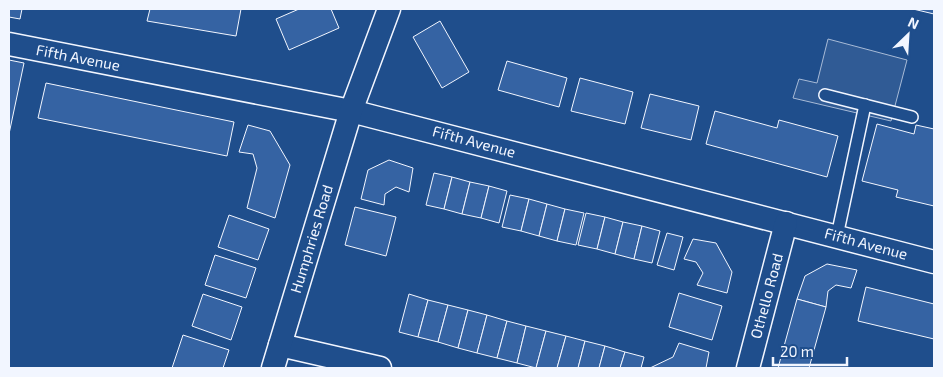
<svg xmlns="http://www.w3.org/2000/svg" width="943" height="377" font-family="'Exo 2',sans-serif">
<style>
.parking{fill:#305b95;stroke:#a8bbd7}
.building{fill:#3563a3;stroke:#f2f6ff}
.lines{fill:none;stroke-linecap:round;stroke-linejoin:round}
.service-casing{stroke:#f2f6ff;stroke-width:14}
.minor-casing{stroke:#f2f6ff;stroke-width:25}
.service{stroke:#1f4e8c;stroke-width:11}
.minor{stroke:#1f4e8c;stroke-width:22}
.labels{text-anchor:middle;stroke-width:4;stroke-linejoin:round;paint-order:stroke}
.street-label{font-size:15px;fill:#f2f6ff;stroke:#1f4e8c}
</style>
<rect width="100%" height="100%" fill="#1f4e8c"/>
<path class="parking" d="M 828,39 L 907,60 L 891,121 L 793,98 L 799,79 L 817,83 Z"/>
<g class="building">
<path d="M 9,9 L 22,9 L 20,19 L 9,17 Z"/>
<path d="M 150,9 L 241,9 L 236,36 L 147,21 Z"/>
<path d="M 299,9 L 331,9 L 339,28 L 289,50 L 276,19 Z"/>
<path d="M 913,9 L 934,9 L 934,14 Z"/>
<path d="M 440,21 L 469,72 L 442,88 L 413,37 Z"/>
<path d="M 9,60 L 24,63 L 9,134 Z"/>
<path d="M 507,61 L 567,78 L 559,107 L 498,90 Z"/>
<path d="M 580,78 L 633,92 L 625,124 L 571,111 Z"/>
<path d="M 46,83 L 234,122 L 227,156 L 38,118 Z"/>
<path d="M 650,94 L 699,106 L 691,140 L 641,128 Z"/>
<path d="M 715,111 L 777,128 L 779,120 L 838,136 L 827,177 L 706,144 Z"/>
<path d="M 877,124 L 914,134 L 916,125 L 934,129 L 934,206 L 896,197 L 898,190 L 862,181 Z"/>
<path d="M 248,125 L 270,131 L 290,165 L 275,218 L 247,208 L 257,168 L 253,154 L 239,152 Z"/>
<path d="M 389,160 L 413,168 L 409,192 L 396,187 L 385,194 L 384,205 L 361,199 L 368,170 Z"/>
<path d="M 434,173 L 452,177 L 444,209 L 426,205 Z"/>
<path d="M 452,177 L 470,182 L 462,214 L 444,209 Z"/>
<path d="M 470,182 L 489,186 L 481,218 L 462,214 Z"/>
<path d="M 489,186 L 507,191 L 499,223 L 481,218 Z"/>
<path d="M 510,195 L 529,199 L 521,231 L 502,227 Z"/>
<path d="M 529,199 L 547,204 L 539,236 L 521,231 Z"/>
<path d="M 547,204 L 565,209 L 557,241 L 539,236 Z"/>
<path d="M 355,207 L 396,217 L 386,256 L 345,245 Z"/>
<path d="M 565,209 L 584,213 L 576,245 L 557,241 Z"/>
<path d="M 586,213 L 605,217 L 597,249 L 578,245 Z"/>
<path d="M 229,215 L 269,229 L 258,260 L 218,247 Z"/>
<path d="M 605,217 L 623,222 L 615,254 L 597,249 Z"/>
<path d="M 623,222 L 642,226 L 634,259 L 615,254 Z"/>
<path d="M 642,226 L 660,231 L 652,263 L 634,259 Z"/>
<path d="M 667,233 L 683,237 L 674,270 L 657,265 Z"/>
<path d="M 693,239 L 716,243 L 732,272 L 727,293 L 697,285 L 703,273 L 696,262 L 684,259 Z"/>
<path d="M 215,255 L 256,268 L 246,298 L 205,285 Z"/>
<path d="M 827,264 L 857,270 L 851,288 L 836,285 L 828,291 L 826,307 L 797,299 L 805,276 Z"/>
<path d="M 866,287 L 934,304 L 934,339 L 858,321 Z"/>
<path d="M 679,293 L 722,306 L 712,340 L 669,327 Z"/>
<path d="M 203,294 L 242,307 L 231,340 L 192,326 Z"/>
<path d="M 409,294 L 428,300 L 418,337 L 399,332 Z"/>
<path d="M 797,299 L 826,307 L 809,368 L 778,368 Z"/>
<path d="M 428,300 L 448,305 L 438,342 L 418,337 Z"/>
<path d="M 448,305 L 468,310 L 458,348 L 438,342 Z"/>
<path d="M 468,310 L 487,315 L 477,353 L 458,348 Z"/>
<path d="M 487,315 L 507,321 L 497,358 L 477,353 Z"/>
<path d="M 507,321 L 526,326 L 517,363 L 497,358 Z"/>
<path d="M 526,326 L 546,331 L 536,368 L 517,363 Z"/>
<path d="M 546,331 L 566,336 L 557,368 L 536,368 Z"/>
<path d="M 183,335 L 229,350 L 223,368 L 172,368 Z"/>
<path d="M 566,336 L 585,341 L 578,368 L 557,368 Z"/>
<path d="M 585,341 L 605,346 L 599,368 L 578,368 Z"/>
<path d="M 679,343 L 709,352 L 706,368 L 650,368 L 673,357 Z"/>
<path d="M 605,346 L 625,352 L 620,368 L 599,368 Z"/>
<path d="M 625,352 L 644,357 L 641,368 L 620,368 Z"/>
</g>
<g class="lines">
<defs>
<g id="service">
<path d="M 825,95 L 912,117"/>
<path d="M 837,236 L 865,105"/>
</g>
<g id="minor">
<path d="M 9,44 L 351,111 L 934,262"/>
<path d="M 280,345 L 380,368"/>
<path d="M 273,368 L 351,111 L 389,9"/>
<path d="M 748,368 L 786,223"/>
</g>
</defs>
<use href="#service" class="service-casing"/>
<use href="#minor" class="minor-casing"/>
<use href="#service" class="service"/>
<use href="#minor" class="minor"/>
</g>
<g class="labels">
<g class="street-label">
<text transform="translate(78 58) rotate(11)" y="5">Fifth Avenue</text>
<text transform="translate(474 142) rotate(15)" y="5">Fifth Avenue</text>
<text transform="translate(312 239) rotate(-73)" y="5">Humphries Road</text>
<text transform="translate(866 244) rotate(15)" y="5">Fifth Avenue</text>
<text transform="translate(767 296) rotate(-75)" y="5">Othello Road</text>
</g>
</g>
<rect width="943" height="377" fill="none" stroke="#f2f6ff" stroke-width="20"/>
<g transform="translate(908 35) rotate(25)" stroke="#1f4e8c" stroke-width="4" paint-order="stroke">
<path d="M0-4L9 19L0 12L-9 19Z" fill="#f2f6ff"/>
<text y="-8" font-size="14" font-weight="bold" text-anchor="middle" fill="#f2f6ff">N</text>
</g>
<path d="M773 357v8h74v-8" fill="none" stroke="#f2f6ff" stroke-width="2.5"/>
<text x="780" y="357" font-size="15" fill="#f2f6ff" stroke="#1f4e8c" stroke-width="4" paint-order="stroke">20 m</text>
</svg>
